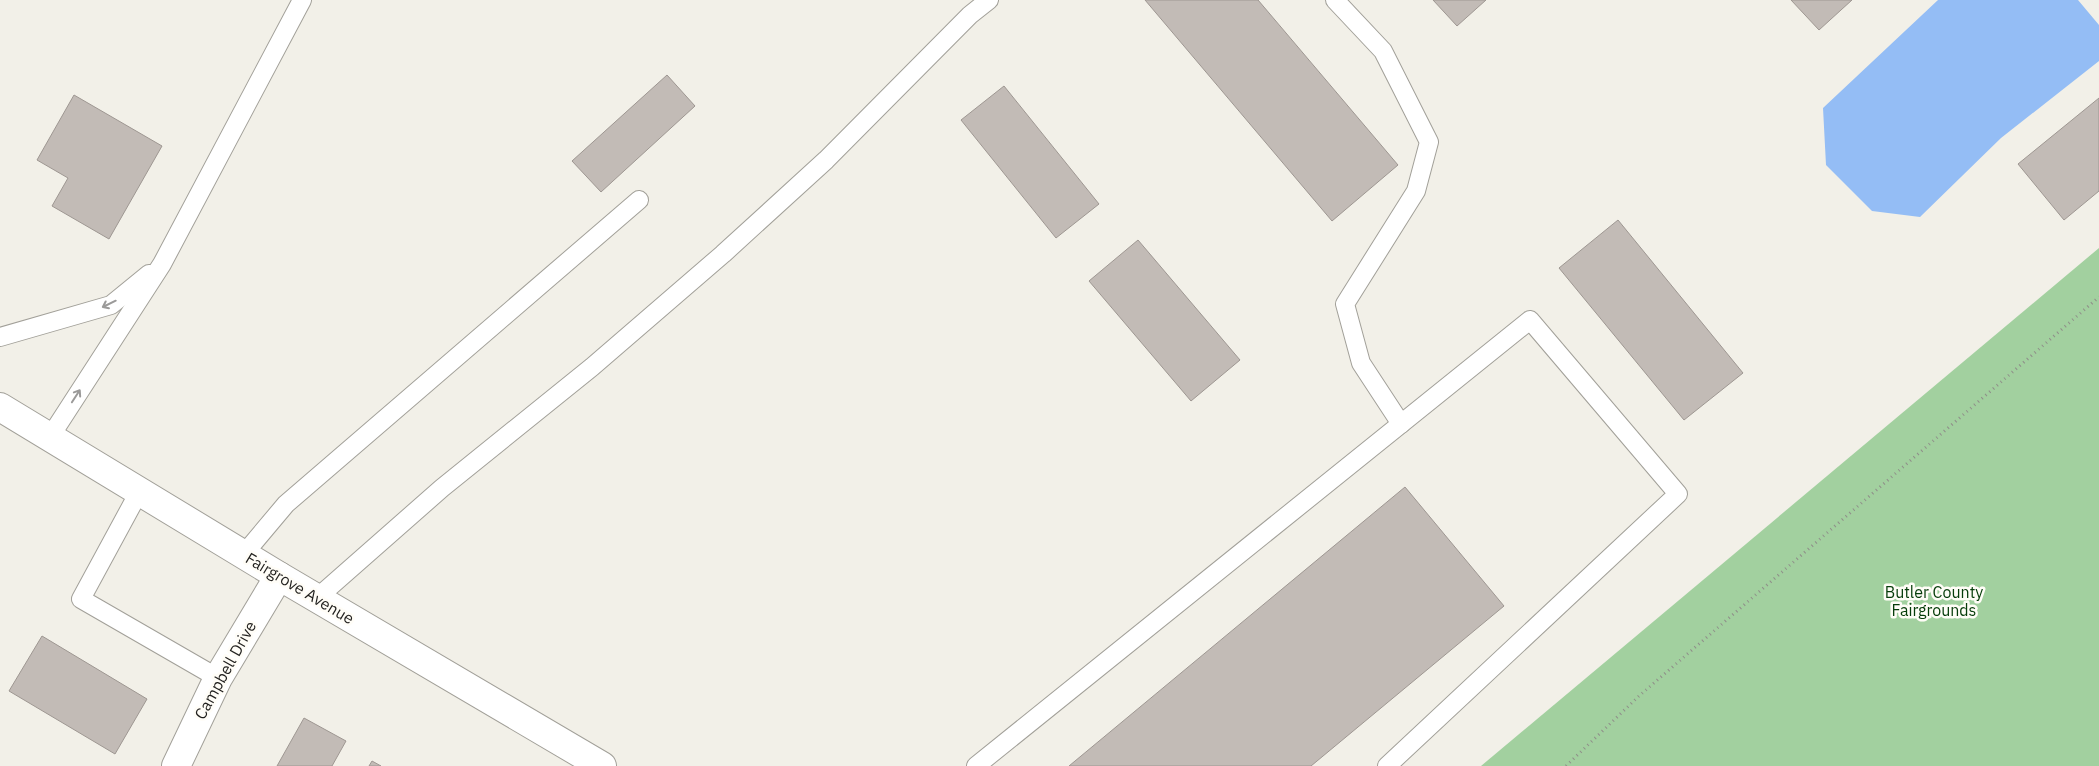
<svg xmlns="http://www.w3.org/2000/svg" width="2099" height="766" font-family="'IBM Plex Sans',sans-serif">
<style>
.green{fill:#a2d09f}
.water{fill:#94bdf5}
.building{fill:#c2bbb6;stroke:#9e9792}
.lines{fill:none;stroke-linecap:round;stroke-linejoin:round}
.lane-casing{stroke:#a2a099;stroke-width:20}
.secondary-casing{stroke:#a2a099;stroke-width:30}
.highway-casing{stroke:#a2a099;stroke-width:30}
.path{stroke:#8f8e89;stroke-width:3;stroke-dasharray:1 4;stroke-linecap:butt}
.lane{stroke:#fff;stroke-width:18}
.secondary{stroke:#fff;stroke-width:28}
.highway{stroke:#fff;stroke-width:28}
.oneway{stroke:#9b9a99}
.labels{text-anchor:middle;stroke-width:5;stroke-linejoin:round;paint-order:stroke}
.street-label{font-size:16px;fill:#201f1d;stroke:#fffdf7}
.park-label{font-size:16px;fill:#063d0a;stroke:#fffdf7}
</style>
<rect width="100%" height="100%" fill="#f2f0e8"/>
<path class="green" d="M 2099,248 L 2099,766 L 1481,766 Z"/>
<path class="water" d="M 1938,0 L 2078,0 L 2099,25 L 2099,61 L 2001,138 L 1920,217 L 1872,211 L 1826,165 L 1823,108 Z"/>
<g class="building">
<path d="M 1145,0 L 1258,0 L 1398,165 L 1332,221 Z"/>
<path d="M 1433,0 L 1486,0 L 1457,26 Z"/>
<path d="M 1791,0 L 1852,0 L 1819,30 Z"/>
<path d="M 667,75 L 695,106 L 601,192 L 572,161 Z"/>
<path d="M 1004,86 L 1099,204 L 1056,238 L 961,120 Z"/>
<path d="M 74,95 L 162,146 L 109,239 L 52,206 L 68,178 L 37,160 Z"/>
<path d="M 2099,98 L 2099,191 L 2064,220 L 2018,164 Z"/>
<path d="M 1618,220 L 1743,373 L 1684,420 L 1559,268 Z"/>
<path d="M 1138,240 L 1240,360 L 1191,401 L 1089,281 Z"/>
<path d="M 1405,487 L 1504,606 L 1311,766 L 1069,766 Z"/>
<path d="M 42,636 L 147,699 L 115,754 L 9,691 Z"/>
<path d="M 304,718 L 346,741 L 332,766 L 277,766 Z"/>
<path d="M 372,761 L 381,766 L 369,766 Z"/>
</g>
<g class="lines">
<defs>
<g id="lane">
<path d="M 1335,0 L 1383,51 L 1429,142 L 1416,191 L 1345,304 L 1361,363 L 1401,424"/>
<path d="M 0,337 L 111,305 L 149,274"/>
<path d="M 50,437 L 162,264 L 302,0"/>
<path d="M 139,492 L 81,599 L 218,678"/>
<path d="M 244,554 L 286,504 L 639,200"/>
<path d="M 317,598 L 442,488 L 592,367 L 723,254 L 826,160 L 970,15 L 989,0"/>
<path d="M 976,766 L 1530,320 L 1678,494 L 1387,766"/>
</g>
<path id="secondary" d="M 176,766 L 218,678 L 279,576"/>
<path id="highway" d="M 0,407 L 279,576 L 602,766"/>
</defs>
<use href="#lane" class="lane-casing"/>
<use href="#secondary" class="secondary-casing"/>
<use href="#highway" class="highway-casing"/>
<path class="path" d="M 1566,766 L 1639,696 L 2099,297"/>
<use href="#lane" class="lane"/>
<use href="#secondary" class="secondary"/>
<use href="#highway" class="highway"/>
</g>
<defs><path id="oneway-shaft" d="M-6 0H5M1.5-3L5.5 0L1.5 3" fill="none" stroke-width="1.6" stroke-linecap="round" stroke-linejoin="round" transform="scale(1.25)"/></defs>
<g class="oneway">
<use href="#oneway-shaft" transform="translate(109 304) rotate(154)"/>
<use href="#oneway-shaft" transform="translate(76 396) rotate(-57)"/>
</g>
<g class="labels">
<g class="street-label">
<text transform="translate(300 588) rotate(31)" y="6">Fairgrove Avenue</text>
<text transform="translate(225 670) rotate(-61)" y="6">Campbell Drive</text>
</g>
<g class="park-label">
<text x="1934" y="598">Butler County<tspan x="1934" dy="18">Fairgrounds</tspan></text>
</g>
</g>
</svg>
